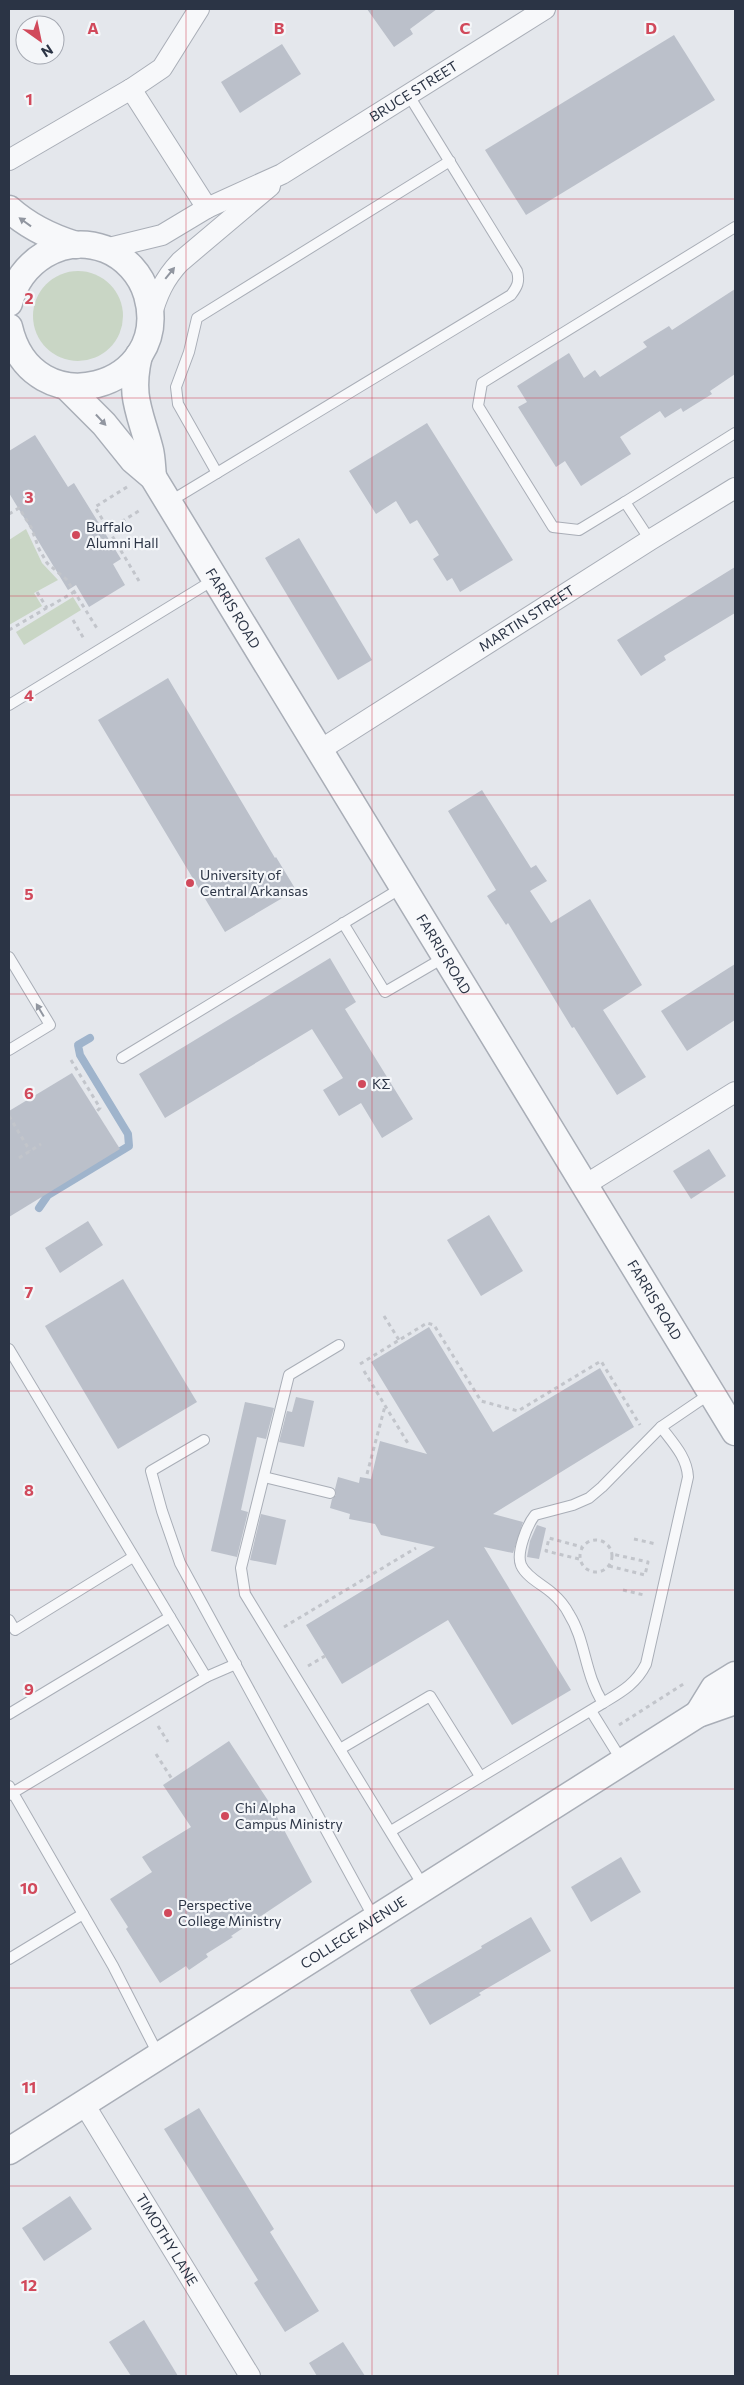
<svg xmlns="http://www.w3.org/2000/svg" width="744" height="2385" font-family="Commissioner,sans-serif">
<style>
.green{fill:#c9d6c5}
.lines{fill:none;stroke-linecap:round;stroke-linejoin:round}
.stream{stroke:#9fb4cc;stroke-width:8}
.building{fill:#bbc0ca}
.service-casing{stroke:#a9aeb7;stroke-width:12}
.minor-casing{stroke:#a9aeb7;stroke-width:22}
.tertiary-casing{stroke:#a9aeb7;stroke-width:29}
.path{stroke:#c2c5cb;stroke-width:3;stroke-dasharray:4 4;stroke-linecap:butt}
.service{stroke:#f7f8fa;stroke-width:10}
.minor{stroke:#f7f8fa;stroke-width:20}
.tertiary{stroke:#f7f8fa;stroke-width:26}
.oneway{fill:#9196a0}
.grid{fill:none;stroke:#d1495b;stroke-width:1;stroke-opacity:0.55}
.poi-dot{fill:#d1495b;stroke:#f4f6f9;stroke-width:2}
.labels{text-anchor:middle;stroke-width:4.5;stroke-linejoin:round;paint-order:stroke}
.street-label{font-size:14px;fill:#2b3445;stroke:#f4f6f9}
.poi-label{font-size:14px;fill:#2b3445;stroke:#f4f6f9;text-anchor:start}
.grid-label{font-size:16px;text-anchor:middle;font-weight:bold;fill:#d1495b;stroke:#f4f6f9;stroke-width:4.5;stroke-linejoin:round;paint-order:stroke}
</style>
<rect width="100%" height="100%" fill="#e4e7ec"/>
<g class="green">
<circle cx="78" cy="316" r="45"/>
<path d="M 26,529 L 42,563 L 58,580 L 34,593 L 42,606 L 9,625 L 9,540 Z"/>
<path d="M 73,597 L 81,610 L 24,645 L 16,632 Z"/>
</g>
<g class="lines">
<path class="stream" d="M 39,1208 L 48,1195 L 129,1146 L 128,1134 L 80,1055 L 78,1045 L 90,1038"/>
</g>
<g class="building">
<path d="M 367,9 L 437,9 L 410,29 L 413,34 L 394,47 Z"/>
<path d="M 674,35 L 715,100 L 526,215 L 485,150 Z"/>
<path d="M 282,44 L 301,74 L 240,113 L 221,82 Z"/>
<path d="M 735,289 L 735,374 L 710,391 L 712,394 L 683,412 L 681,408 L 665,418 L 660,411 L 620,437 L 631,454 L 581,486 L 565,461 L 556,467 L 518,407 L 527,402 L 517,386 L 569,353 L 584,378 L 595,370 L 600,377 L 647,347 L 643,342 L 669,326 L 672,330 Z"/>
<path d="M 427,423 L 513,560 L 460,592 L 452,578 L 447,581 L 433,559 L 439,555 L 417,520 L 410,524 L 396,501 L 376,514 L 349,471 Z"/>
<path d="M 35,435 L 68,487 L 74,483 L 121,559 L 113,564 L 125,585 L 89,607 L 76,585 L 68,590 L 9,493 L 9,451 Z"/>
<path d="M 299,538 L 372,660 L 338,680 L 265,558 Z"/>
<path d="M 735,567 L 735,613 L 664,656 L 666,660 L 641,676 L 617,640 Z"/>
<path d="M 168,678 L 275,858 L 276,857 L 296,890 L 225,932 L 98,720 Z"/>
<path d="M 482,790 L 531,868 L 536,865 L 547,881 L 530,891 L 551,923 L 590,899 L 642,985 L 603,1010 L 646,1077 L 617,1095 L 574,1027 L 572,1028 L 508,923 L 506,925 L 487,896 L 496,890 L 448,811 Z"/>
<path d="M 330,958 L 356,1002 L 345,1009 L 413,1119 L 382,1138 L 361,1103 L 339,1116 L 323,1090 L 343,1078 L 312,1029 L 165,1118 L 139,1074 Z"/>
<path d="M 735,964 L 735,1020 L 687,1051 L 661,1011 Z"/>
<path d="M 72,1073 L 120,1149 L 9,1217 L 9,1111 Z"/>
<path d="M 709,1149 L 726,1176 L 691,1199 L 673,1171 Z"/>
<path d="M 489,1215 L 523,1271 L 481,1296 L 447,1240 Z"/>
<path d="M 88,1221 L 103,1245 L 60,1273 L 45,1248 Z"/>
<path d="M 123,1279 L 197,1402 L 118,1449 L 45,1326 Z"/>
<path d="M 429,1327 L 493,1432 L 600,1368 L 634,1427 L 493,1514 L 523,1522 L 513,1553 L 484,1547 L 571,1690 L 512,1725 L 448,1620 L 342,1684 L 306,1625 L 435,1547 L 381,1535 L 375,1524 L 349,1519 L 350,1514 L 330,1508 L 332,1499 L 336,1495 L 335,1489 L 338,1477 L 359,1483 L 360,1477 L 371,1479 L 380,1441 L 427,1454 L 371,1362 Z"/>
<path d="M 296,1397 L 314,1401 L 304,1447 L 279,1442 L 287,1411 L 292,1412 Z"/>
<path d="M 245,1402 L 274,1408 L 266,1439 L 257,1437 L 241,1510 L 248,1512 L 237,1557 L 211,1551 Z"/>
<path d="M 261,1514 L 286,1520 L 276,1565 L 250,1560 Z"/>
<path d="M 537,1525 L 546,1528 L 539,1559 L 527,1557 L 530,1541 Z"/>
<path d="M 229,1741 L 269,1802 L 312,1882 L 231,1936 L 233,1937 L 206,1954 L 208,1957 L 189,1970 L 186,1966 L 160,1983 L 126,1929 L 128,1927 L 110,1899 L 152,1872 L 142,1857 L 191,1827 L 163,1785 Z"/>
<path d="M 621,1857 L 641,1892 L 591,1922 L 571,1887 Z"/>
<path d="M 531,1917 L 551,1951 L 479,1993 L 481,1995 L 430,2025 L 410,1990 L 482,1948 L 481,1946 Z"/>
<path d="M 199,2108 L 274,2229 L 270,2232 L 319,2311 L 285,2332 L 254,2283 L 258,2280 L 164,2129 Z"/>
<path d="M 70,2196 L 92,2229 L 44,2261 L 22,2228 Z"/>
<path d="M 144,2320 L 178,2376 L 131,2376 L 109,2342 Z"/>
<path d="M 343,2342 L 365,2376 L 317,2376 L 309,2363 Z"/>
</g>
<g class="lines">
<defs>
<g id="service">
<path d="M 217,473 L 178,404 L 176,387 L 189,352 L 197,318 L 450,161"/>
<path d="M 169,502 L 511,295 C 517,287 520,282 517,271 L 408,94"/>
<path d="M 625,502 L 579,530 L 553,527 L 478,406 L 482,383 L 735,227"/>
<path d="M 650,540 L 625,502 L 735,433"/>
<path d="M 9,705 L 215,579"/>
<path d="M 343,923 L 385,992 L 445,957"/>
<path d="M 9,957 L 50,1025 L 9,1050"/>
<path d="M 122,1058 L 403,887"/>
<path d="M 339,1345 L 289,1375 L 241,1568 L 245,1594 L 424,1887"/>
<path d="M 9,1349 L 206,1677"/>
<path d="M 204,1440 L 151,1471 L 162,1511 L 180,1563 L 374,1918"/>
<path d="M 264,1477 L 330,1493"/>
<path d="M 9,1620 L 15,1630 L 133,1557"/>
<path d="M 603,1703 C 584,1673 586,1641 569,1614 C 565,1606 559,1599 552,1593 C 543,1585 526,1577 521,1565 C 516,1553 527,1525 535,1515 L 573,1505 L 589,1498 L 602,1487 L 661,1427 L 711,1393"/>
<path d="M 591,1711 L 622,1761"/>
<path d="M 9,1714 L 170,1617"/>
<path d="M 340,1749 L 430,1696 L 480,1776"/>
<path d="M 9,1786 L 113,1966 L 159,2056"/>
<path d="M 9,1795 L 206,1677 L 236,1664"/>
<path d="M 391,1831 L 603,1703 C 621,1692 636,1684 646,1664 L 688,1477 C 687,1457 673,1443 661,1427"/>
<path d="M 9,1959 L 83,1914"/>
</g>
<g id="minor">
<path d="M 131,89 L 207,208"/>
<path d="M 9,160 L 131,89 L 162,68 L 199,9"/>
<path id="s1" d="M 105,249 L 162,235 L 207,208 L 282,174 L 545,9"/>
<path d="M 151,317 C 157,295 164,279 180,262 L 270,186"/>
<path id="s2" d="M 320,750 L 650,540 L 735,488"/>
<path d="M 585,1185 L 735,1092"/>
<path id="s3" d="M 84,2104 L 250,2376"/>
</g>
<g id="tertiary">
<path d="M 9,209 C 29,227 50,237 76,245"/>
<path d="M 9,303 C 20,262 61,233 105,249 C 125,257 141,274 147,295 C 174,389 32,428 9,327"/>
<path d="M 139,355 C 129,397 140,411 150,450 C 152,458 152,468 153,477"/>
<path id="s4" d="M 66,386 L 104,424 L 133,460 L 153,477 L 735,1432"/>
<path d="M 698,1714 L 714,1688 L 735,1675"/>
<path id="s5" d="M 9,2151 L 698,1714 L 735,1701"/>
</g>
</defs>
<use href="#service" class="service-casing"/>
<use href="#minor" class="minor-casing"/>
<use href="#tertiary" class="tertiary-casing"/>
<g class="path">
<path d="M 127,487 L 95,507 L 139,581"/>
<path d="M 9,514 L 19,508 L 31,527 L 39,549 L 47,563 L 67,580 L 98,630"/>
<path d="M 108,530 L 142,509"/>
<path d="M 37,592 L 47,608"/>
<path d="M 73,620 L 84,639"/>
<path d="M 9,630 L 74,592"/>
<path d="M 71,1060 L 100,1108 L 97,1111"/>
<path d="M 9,1116 L 30,1151"/>
<path d="M 19,1158 L 41,1144"/>
<path d="M 384,1316 L 399,1340"/>
<path d="M 360,1364 L 427,1323 L 434,1325 L 481,1401 L 518,1411 L 601,1361 L 640,1425"/>
<path d="M 364,1371 L 409,1445"/>
<path d="M 367,1474 L 385,1406"/>
<path d="M 634,1539 L 656,1544"/>
<circle cx="596" cy="1556" r="16"/>
<path d="M 579,1559 L 546,1551 L 549,1538 L 582,1547"/>
<path d="M 609,1566 L 645,1575 L 648,1562 L 612,1554"/>
<path d="M 623,1590 L 644,1595"/>
<path d="M 284,1627 L 416,1548"/>
<path d="M 308,1666 L 325,1656"/>
<path d="M 619,1725 L 685,1683"/>
<path d="M 158,1726 L 168,1742"/>
<path d="M 156,1754 L 172,1779"/>
</g>
<use href="#service" class="service"/>
<use href="#minor" class="minor"/>
<use href="#tertiary" class="tertiary"/>
</g>
<defs><path id="oneway-solid" d="M-6-.8H1V-3.2L6.5 0L1 3.2V.8H-6Z" transform="scale(1.25)"/></defs>
<g class="oneway">
<use href="#oneway-solid" transform="translate(25 222) rotate(-144)"/>
<use href="#oneway-solid" transform="translate(170 273) rotate(-51)"/>
<use href="#oneway-solid" transform="translate(101 420) rotate(47)"/>
<use href="#oneway-solid" transform="translate(40 1010) rotate(-121)"/>
</g>
<path class="grid" d="M 186,9 L 186,2376M 372,9 L 372,2376M 558,9 L 558,2376M 9,199 L 735,199M 9,398 L 735,398M 9,596 L 735,596M 9,795 L 735,795M 9,994 L 735,994M 9,1192 L 735,1192M 9,1391 L 735,1391M 9,1590 L 735,1590M 9,1789 L 735,1789M 9,1988 L 735,1988M 9,2186 L 735,2186"/>
<g class="poi-dot">
<circle cx="76" cy="535" r="5"/>
<circle cx="190" cy="883" r="5"/>
<circle cx="362" cy="1084" r="5"/>
<circle cx="225" cy="1816" r="5"/>
<circle cx="168" cy="1913" r="5"/>
</g>
<g class="labels">
<g class="street-label">
<text dy="5" stroke="none"><textPath href="#s1" startOffset="349">BRUCE STREET</textPath></text>
<text dy="5" stroke="none"><textPath href="#s4" startOffset="280">FARRIS ROAD</textPath></text>
<text dy="5" stroke="none"><textPath href="#s2" startOffset="245">MARTIN STREET</textPath></text>
<text dy="5" stroke="none"><textPath href="#s4" startOffset="685">FARRIS ROAD</textPath></text>
<text dy="5" stroke="none"><textPath href="#s4" startOffset="1090">FARRIS ROAD</textPath></text>
<text dy="5" stroke="none"><textPath href="#s5" startOffset="408">COLLEGE AVENUE</textPath></text>
<text dy="5" stroke="none"><textPath href="#s3" startOffset="159">TIMOTHY LANE</textPath></text>
</g>
<g class="poi-label">
<text x="86" y="532">Buffalo<tspan x="86" dy="16">Alumni Hall</tspan></text>
<text x="200" y="880">University of<tspan x="200" dy="16">Central Arkansas</tspan></text>
<text x="372" y="1089">KΣ</text>
<text x="235" y="1813">Chi Alpha<tspan x="235" dy="16">Campus Ministry</tspan></text>
<text x="178" y="1910">Perspective<tspan x="178" dy="16">College Ministry</tspan></text>
</g>
</g>
<g class="grid-label">
<text x="93" y="34">A</text>
<text x="279" y="34">B</text>
<text x="465" y="34">C</text>
<text x="651" y="34">D</text>
<text x="29" y="105">1</text>
<text x="29" y="304">2</text>
<text x="29" y="503">3</text>
<text x="29" y="701">4</text>
<text x="29" y="900">5</text>
<text x="29" y="1099">6</text>
<text x="29" y="1298">7</text>
<text x="29" y="1496">8</text>
<text x="29" y="1695">9</text>
<text x="29" y="1894">10</text>
<text x="29" y="2093">11</text>
<text x="29" y="2291">12</text>
</g>
<rect width="744" height="2385" fill="none" stroke="#2b3445" stroke-width="20"/>
<g transform="translate(40 40) rotate(147)"><circle r="24" fill="#f4f6f9" stroke="#a4a8b1"/>
<path d="M0-4L9 19L0 12L-9 19Z" fill="#d1495b"/>
<text y="-8" font-size="14" font-weight="bold" text-anchor="middle" fill="#2b3445">N</text>
</g>
</svg>
